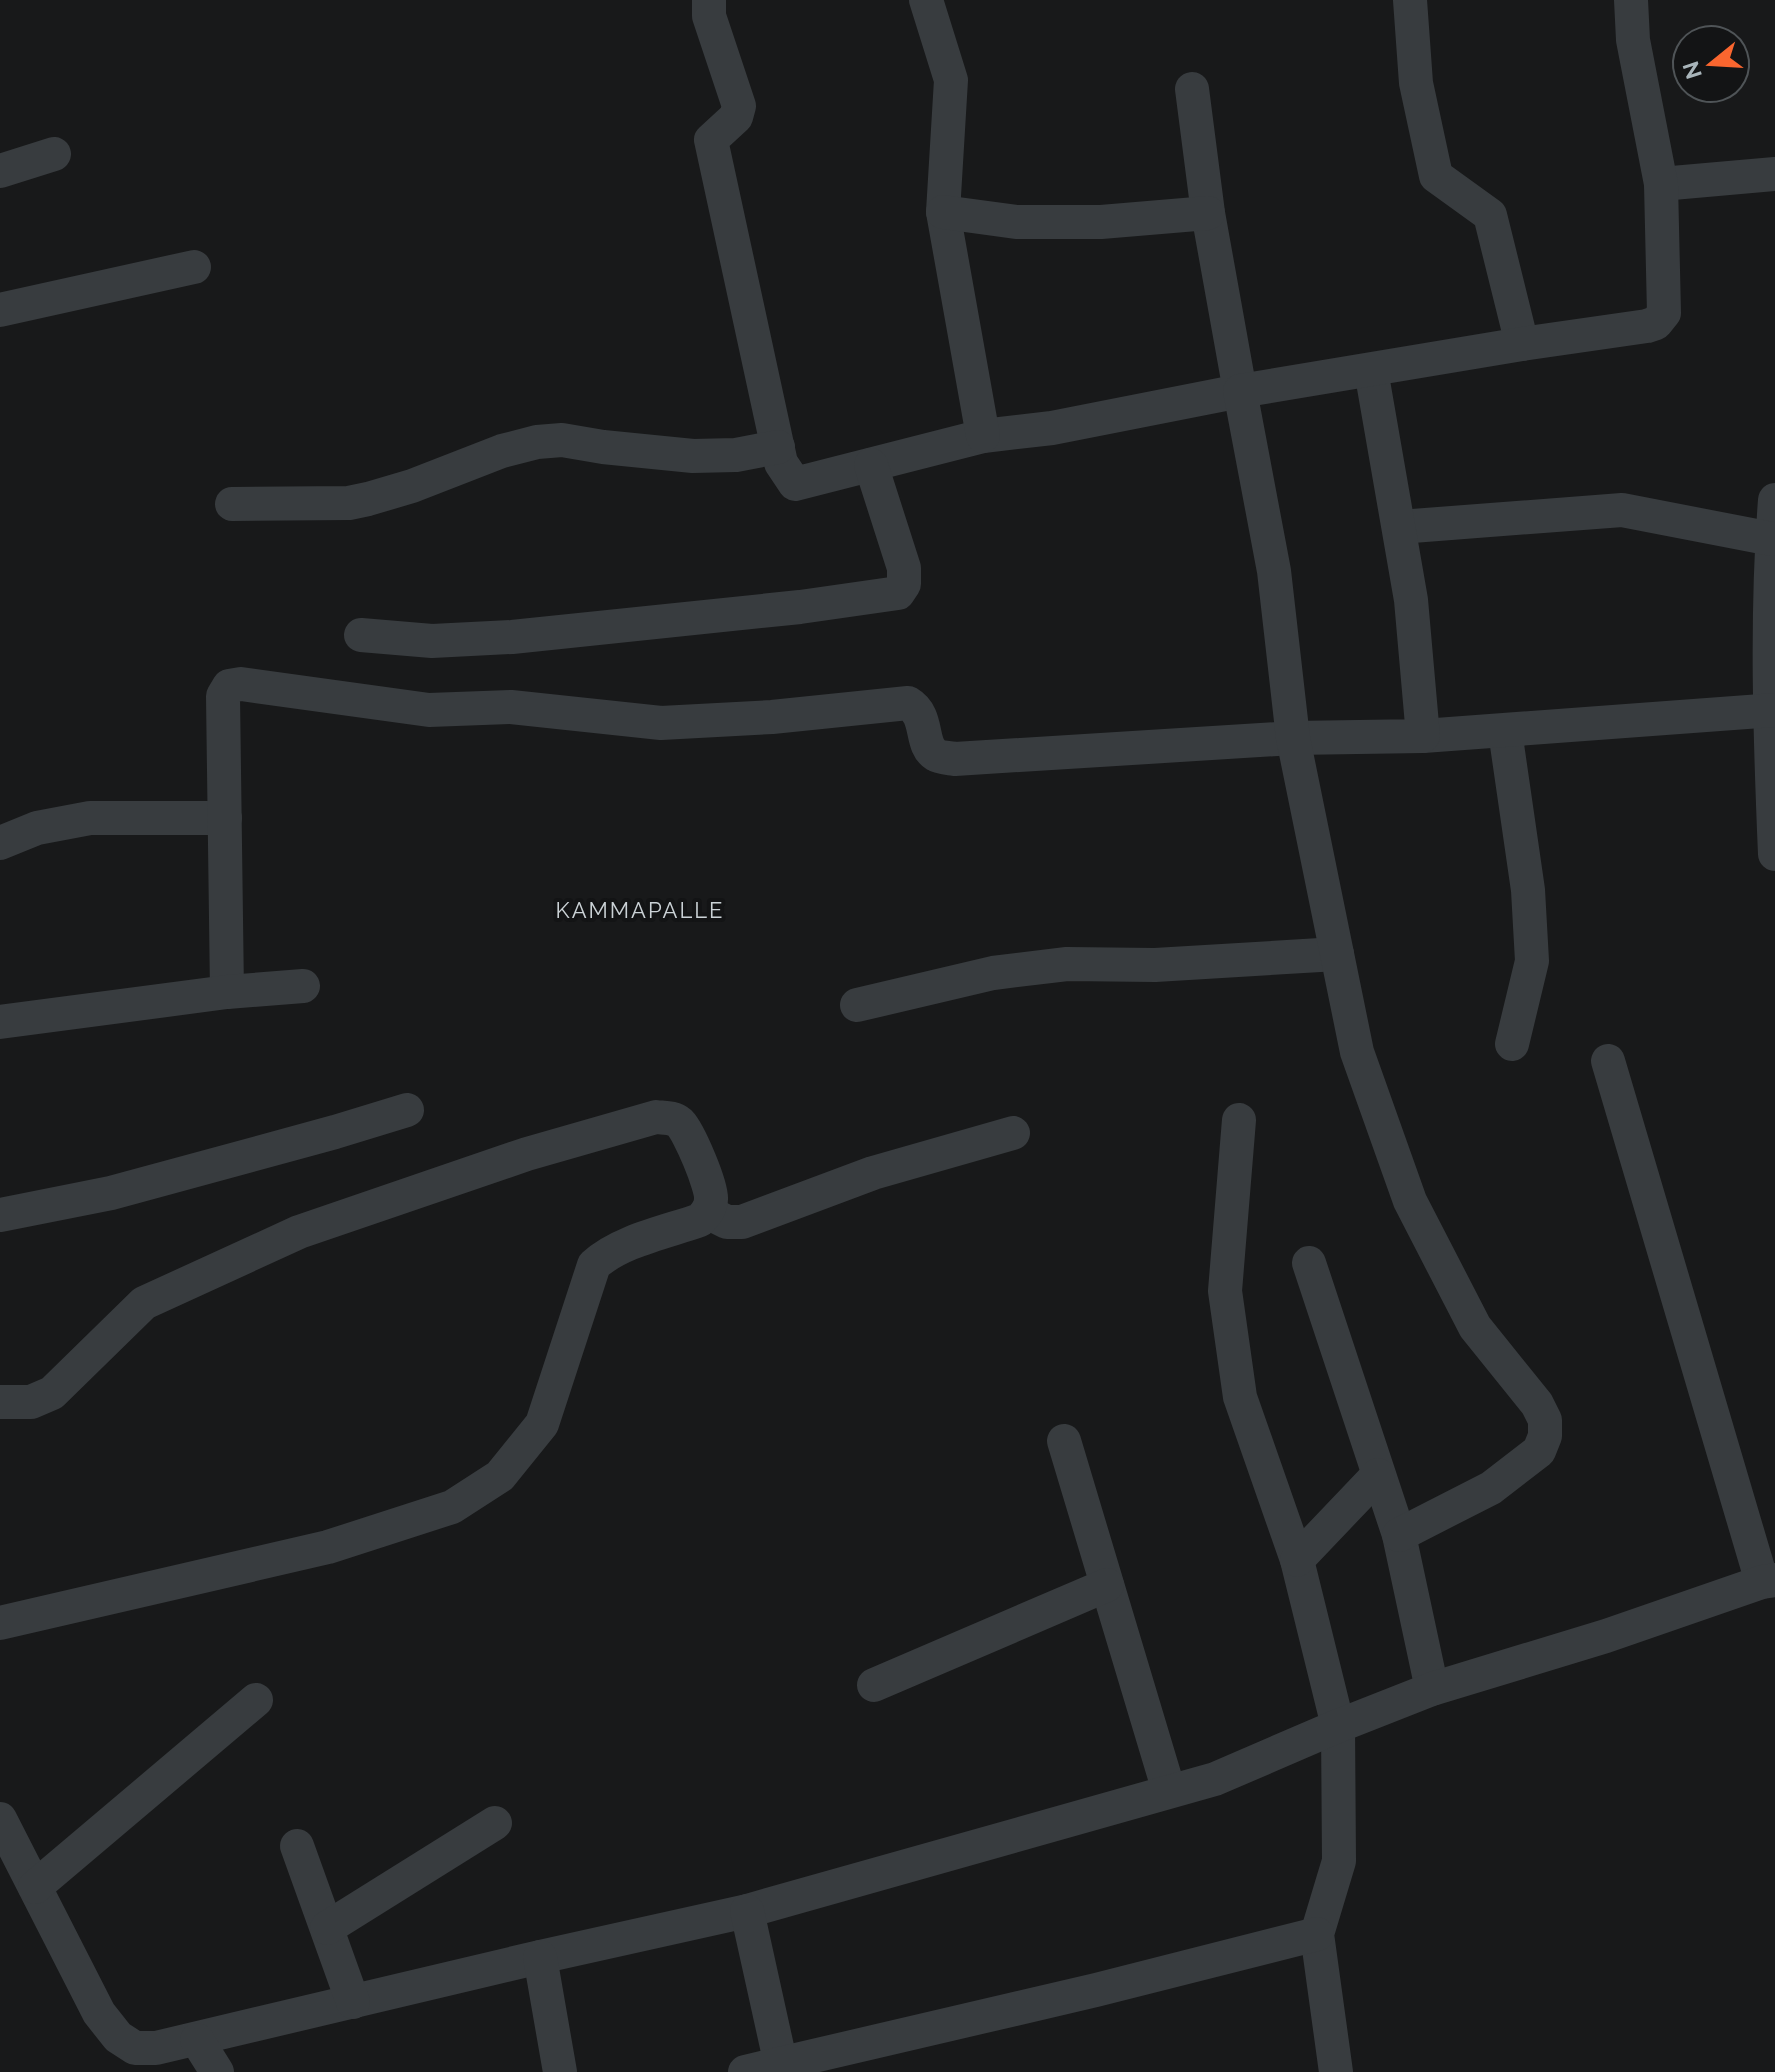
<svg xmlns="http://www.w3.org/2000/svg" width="1775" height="2072" viewBox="0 0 1775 2072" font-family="Raleway,sans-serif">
  <rect width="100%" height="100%" fill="#18191a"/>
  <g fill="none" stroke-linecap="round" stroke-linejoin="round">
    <g stroke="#383c3f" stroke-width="34">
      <polyline points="709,0 709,16 739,106 736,117 711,140 781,463 795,484 983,436 1052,428 1240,391 1208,213 1192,89"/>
      <polyline points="926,0 951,80 943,212 983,436"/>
      <polyline points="1410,0 1416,83 1436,176 1490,215 1522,344"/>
      <polyline points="0,171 54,154"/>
      <polyline points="1661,184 1775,174"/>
      <polyline points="943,212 1016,222 1101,222 1208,213"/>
      <polyline points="0,310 194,267"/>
      <path d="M1775,500c-9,117 -5,236 0,354"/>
      <polyline points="232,504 349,503 368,499 412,486 502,451 537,442 562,440 603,447 693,456 736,455 778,447"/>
      <polyline points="1399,527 1622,510 1772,539"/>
      <polyline points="361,635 432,641 512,637 800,607 898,593 904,584 904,568 871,465"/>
      <polyline points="1505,731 1528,890 1532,961 1512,1044"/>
      <polyline points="1423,736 1775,710"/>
      <polyline points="0,843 37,828 90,818 225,818"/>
      <path d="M227,992l-4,-296 6,-10 12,-2 188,26 82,-3 150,16 111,-6 136,-14c22,13 11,42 28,52 4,3 14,3 19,4l338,-21 130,-2 -12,-136 -40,-230"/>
      <polyline points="857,1005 993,973 1067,964 1155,965 1337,954"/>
      <polyline points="0,1022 227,992 303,986"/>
      <polyline points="1608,1061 1762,1582"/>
      <polyline points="1239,1120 1225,1291 1240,1397 1297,1560 1338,1726 1339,1861 1317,1934 1336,2072"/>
      <polyline points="707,1212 727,1222 742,1222 873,1173 1013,1133"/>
      <polyline points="0,1215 111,1193 335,1132 407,1110"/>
      <polyline points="1309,1263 1399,1535 1432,1689"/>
      <path d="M0,1402h31l21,-9 92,-90 155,-71 228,-78 129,-37c8,1 17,0 24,6 9,9 32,63 31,76 0,9 -5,15 -11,21 -34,12 -80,21 -106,45l-52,159 -42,52 -48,31 -124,40 -328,76"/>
      <polyline points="1064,1441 1169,1791"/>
      <polyline points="1399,1535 1491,1488 1539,1451 1545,1436 1545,1420 1537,1404 1475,1327 1410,1201 1357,1052 1293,738 1274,571 1240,391 1522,344 1647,326 1656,323 1664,313 1661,184 1633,40 1631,0"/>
      <polyline points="1297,1560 1378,1475"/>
      <polyline points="874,1685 1107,1585"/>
      <polyline points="0,1819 99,2013 118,2037 135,2048 156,2048 540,1957 747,1911 1215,1779 1338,1726 1432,1689 1606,1636 1762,1582 1775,1580"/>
      <polyline points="297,1846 353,2002"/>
      <polyline points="35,1887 256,1700"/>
      <polyline points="747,1911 781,2065"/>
      <polyline points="327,1928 495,1823"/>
      <polyline points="540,1957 560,2072"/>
      <polyline points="197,2040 217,2072"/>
      <polyline points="745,2072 1096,1990 1317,1934"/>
    </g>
  </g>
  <g text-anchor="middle" stroke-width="8" stroke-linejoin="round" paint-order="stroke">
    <g font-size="22" letter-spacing="2" fill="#cbd2d6" stroke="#131415">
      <text x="640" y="918">KAMMAPALLE</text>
    </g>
  </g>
  <g transform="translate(1711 64) rotate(252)"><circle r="38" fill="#131415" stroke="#4f5457" stroke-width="2"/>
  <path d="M0-6L14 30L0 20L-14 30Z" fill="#fa662f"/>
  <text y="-12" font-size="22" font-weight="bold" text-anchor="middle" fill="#a9b5ba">N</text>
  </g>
</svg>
